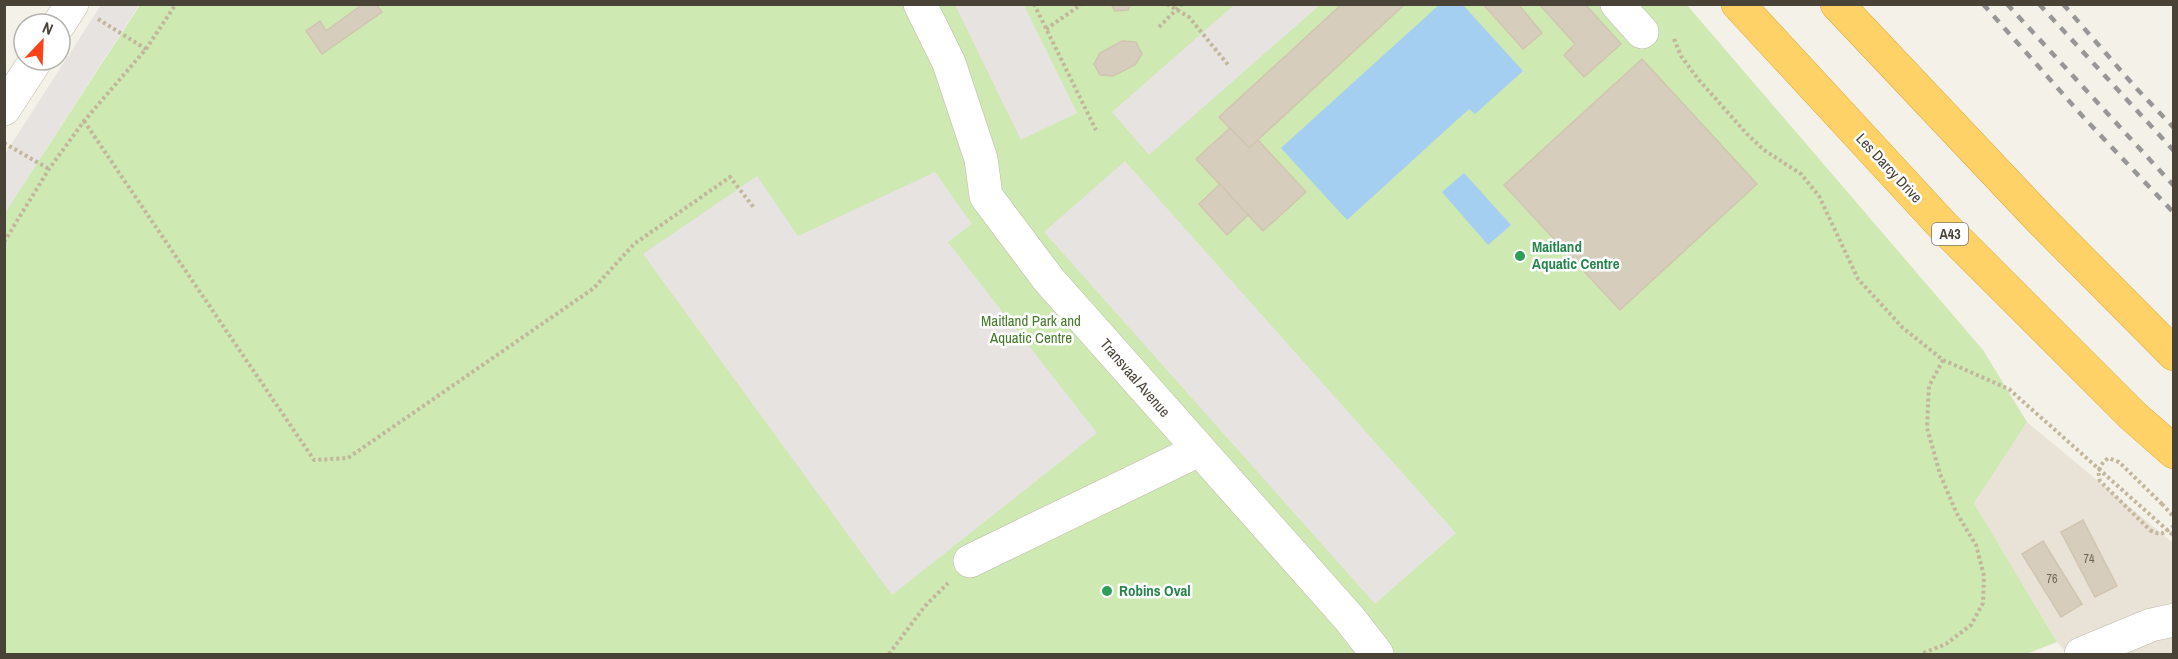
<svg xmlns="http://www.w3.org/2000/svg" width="2178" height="659" viewBox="0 0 2178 659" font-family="'Archivo Narrow',sans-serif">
  <rect width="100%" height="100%" fill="#f4f1e8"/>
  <polygon fill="#e8e3d6" points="2027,422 2173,543 2173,654 2068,654 2057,642 1974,503"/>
  <polygon fill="#cee9b1" points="140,5 1687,5 1983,350 2027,422 1974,503 2057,642 2026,654 5,654 4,214"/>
  <g fill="#e6e3e0">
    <polygon points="101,5 139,5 5,213 5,154"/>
    <polygon points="955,5 1024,5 1077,113 1021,140"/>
    <polygon points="1234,5 1320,5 1149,155 1112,112"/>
    <polygon points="1125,161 1456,533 1375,604 1044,232"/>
    <polygon points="935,172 972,224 948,242 1097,433 892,595 643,254 757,176 798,236"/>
  </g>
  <g fill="#a4cff1">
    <polygon points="1440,4 1463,5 1523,71 1475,114 1469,109 1347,220 1281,148"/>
    <polygon points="1464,173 1511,225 1488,245 1442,192"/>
  </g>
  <g fill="#d6cdbd" stroke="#d1c5b0" stroke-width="1.5">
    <polygon points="363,4 376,4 382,12 322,54 306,31 320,21 326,31"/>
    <polygon points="1111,4 1131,4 1128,10 1115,11"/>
    <polygon points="1342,4 1404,5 1249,148 1219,117"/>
    <polygon points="1483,4 1518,4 1542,33 1523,49"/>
    <polygon points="1539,4 1585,4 1621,44 1584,77 1564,55 1575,44"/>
    <polygon points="1122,41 1136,42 1142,54 1135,65 1113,76 1100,75 1094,64 1100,53"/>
    <polygon points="1642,59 1757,184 1620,310 1504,185"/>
    <polygon points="1230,128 1249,148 1258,140 1306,192 1263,231 1196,159"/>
    <polygon points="1220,184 1248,215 1227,235 1199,204"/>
    <polygon points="2083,520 2117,586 2095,597 2061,532"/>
    <polygon points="2043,541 2082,604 2061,617 2022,554"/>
  </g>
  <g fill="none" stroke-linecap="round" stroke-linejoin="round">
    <g stroke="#c0b9ab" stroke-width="34">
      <g id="minor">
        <polyline points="920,4 949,63 981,159 986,196 1049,280 1349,618 1377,654"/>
        <polyline points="1617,4 1642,32"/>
        <polyline points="59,24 72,4"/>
        <polyline points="4,109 36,60"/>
        <polyline points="970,561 1199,450"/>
        <polyline points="2081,654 2151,625 2174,620"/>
      </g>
    </g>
    <g stroke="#dfa737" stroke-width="34">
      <g id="highway">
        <polyline points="1738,4 1944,227 2132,415 2174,452"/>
        <polyline points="1837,4 2041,220 2174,354"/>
      </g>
    </g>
    <g stroke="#c2b69c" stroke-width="4" stroke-dasharray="3 3" stroke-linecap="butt">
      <polyline points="1034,4 1096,130"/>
      <polyline points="1167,4 1189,17 1229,66"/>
      <polyline points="98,19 146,49"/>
      <polyline points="1159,27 1182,4"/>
      <polyline points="1046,29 1082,4"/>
      <polyline points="1674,39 1681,56 1698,79 1747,134 1764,150 1801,174 1819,196 1858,279 1903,328 1943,360 1929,386 1927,428 1940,474 1956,512 1976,545 1984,576 1983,603 1971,625 1946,644 1921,654"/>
      <polyline points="84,121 314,460 348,458 594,288 634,244 730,177 755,209"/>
      <polyline points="4,143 49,169"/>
      <polyline points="4,242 49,169 84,121 146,49 176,4"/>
      <polyline points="1943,360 2009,389 2174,536"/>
      <polyline points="2162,504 2174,517"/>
      <polyline points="2172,527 2174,526"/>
      <polyline points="889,654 925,606 948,583"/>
    </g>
    <use href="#minor" stroke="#fff" stroke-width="33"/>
    <use href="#highway" stroke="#ffd268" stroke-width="33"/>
    <g stroke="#979797" stroke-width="4.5" stroke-dasharray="8 8" stroke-linecap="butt">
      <polyline points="1983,4 2086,120 2174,213"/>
      <polyline points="2007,4 2174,186"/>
      <polyline points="2039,4 2174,151"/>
      <polyline points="2063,4 2136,88 2174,128"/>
    </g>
    <path stroke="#c2b69c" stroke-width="4" stroke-dasharray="3 3" stroke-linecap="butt" d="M2162,504l-43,-42 -11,-4c-9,8 -11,12 -8,23l50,49c10,6 13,4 22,-3"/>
  </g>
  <g fill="#2e9e5b" stroke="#fff" stroke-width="2">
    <circle cx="1520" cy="256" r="6"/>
    <circle cx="1107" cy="591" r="6"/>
  </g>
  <g text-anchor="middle" stroke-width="5" stroke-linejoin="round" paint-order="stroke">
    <g font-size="12" fill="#6c6558">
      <text x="2089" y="563">74</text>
      <text x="2052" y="583">76</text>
    </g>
    <rect fill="#fff" stroke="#7f7b73" stroke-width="1.5" x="1932" y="223" width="36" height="22" rx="4.5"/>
    <g font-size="14" font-weight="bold" fill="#484237">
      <text x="1950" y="239">A43</text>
    </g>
    <g font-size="15" fill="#484237" stroke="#fff">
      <text transform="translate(1889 168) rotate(47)" y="5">Les Darcy Drive</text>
      <text transform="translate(1135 378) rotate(49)" y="5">Transvaal Avenue</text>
    </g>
    <g font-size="15" font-weight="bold" fill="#27864d" stroke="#fff" text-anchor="start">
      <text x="1532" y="252">Maitland<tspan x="1532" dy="17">Aquatic Centre</tspan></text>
      <text x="1119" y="596">Robins Oval</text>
    </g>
    <g font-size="15" fill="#457b29" stroke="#fff">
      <text x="1031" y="326">Maitland Park and<tspan x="1031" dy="17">Aquatic Centre</tspan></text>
    </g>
  </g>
  <rect width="2178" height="659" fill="none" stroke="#484237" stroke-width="12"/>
  <g transform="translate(42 42) rotate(23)"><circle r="28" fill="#ffffff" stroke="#b6b3af" stroke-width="1.5"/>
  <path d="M0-4.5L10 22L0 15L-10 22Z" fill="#fc4217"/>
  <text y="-9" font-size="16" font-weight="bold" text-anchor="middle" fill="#484237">N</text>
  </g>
</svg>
